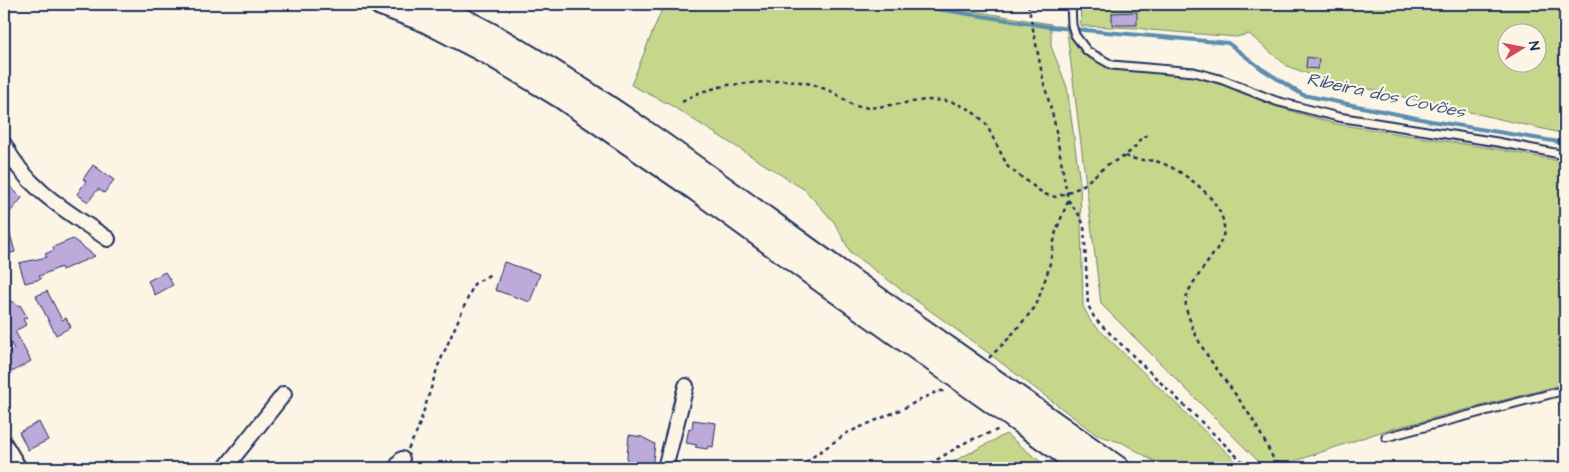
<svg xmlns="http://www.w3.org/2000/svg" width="1569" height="472" viewBox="0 0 1569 472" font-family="'Architects Daughter',sans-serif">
  <rect width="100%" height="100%" fill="#fcf5e5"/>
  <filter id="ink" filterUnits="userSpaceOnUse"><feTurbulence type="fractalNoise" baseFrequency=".02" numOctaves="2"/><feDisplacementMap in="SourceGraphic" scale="10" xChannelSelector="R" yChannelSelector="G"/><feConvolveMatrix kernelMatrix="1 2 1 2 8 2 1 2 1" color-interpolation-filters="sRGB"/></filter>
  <g filter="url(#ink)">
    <g fill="#c6d78b" stroke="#708374" fill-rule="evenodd">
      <polygon points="664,4 931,4 1051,24 1051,46 1067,87 1080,183 1083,306 1091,322 1243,468 1166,468 1123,443 1097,435 987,352 851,253 834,222 805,190 667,103 631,85"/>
      <path d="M1080,4h485v130l-248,-57 -30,-11 -38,-32 -13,3 -86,-7 -11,-2 -58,-2zM1506,32h30v30h-30z"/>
      <polygon points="1066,24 1071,36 1083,54 1111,69 1193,75 1222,85 1274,106 1336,124 1496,149 1565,162 1565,384 1380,432 1275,468 1265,468 1101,304"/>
      <polygon points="1006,434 1048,468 941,468"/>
    </g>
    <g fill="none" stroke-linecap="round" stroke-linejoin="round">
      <polyline stroke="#5b8db0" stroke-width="4" points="918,4 931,8 1051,27 1228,43 1262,69 1303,95 1431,121 1565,143"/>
    </g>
    <g fill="#bdaada" stroke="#1b2f5e">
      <polygon points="1137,12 1137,25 1112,25 1112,13"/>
      <polygon points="1307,57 1319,59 1318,69 1306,68"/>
      <polygon points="93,165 114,180 104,193 98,189 88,202 77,194 86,181 83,179"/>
      <polygon points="4,181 22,198 4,219"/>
      <polygon points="4,223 7,223 15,252 4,255"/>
      <polygon points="73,239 95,256 62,270 61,267 39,276 41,279 25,283 19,263 47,257 45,254 54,250 53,247"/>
      <polygon points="504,262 540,274 530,302 495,290"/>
      <polygon points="165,272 173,285 155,295 148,281"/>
      <polygon points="47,291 62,320 66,318 71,327 56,335 36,296"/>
      <polygon points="13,301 17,306 20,305 27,317 23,319 26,325 15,331 31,361 12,372 4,356 4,355 14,349 4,330 4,306"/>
      <polygon points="693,420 716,423 713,447 708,446 707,449 695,447 697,445 686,443 689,428 692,429"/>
      <polygon points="39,422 48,440 28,450 19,432"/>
      <polygon points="629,435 642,437 655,444 652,468 626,467"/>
    </g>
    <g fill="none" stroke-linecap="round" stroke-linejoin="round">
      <g stroke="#1b2f5e" stroke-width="11">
        <g id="service">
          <polyline points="1071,4 1072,25 1075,35 1087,51 1112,65 1194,72 1223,80 1276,101 1338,117 1497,142 1565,155"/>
          <polyline points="1386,437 1565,390"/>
        </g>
      </g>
      <g stroke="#1b2f5e" stroke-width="18">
        <g id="minor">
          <path d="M4,144c23,46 63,67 104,95"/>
          <polyline points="4,443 19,468"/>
          <polyline points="225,468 284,394"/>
          <polyline points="396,468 402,459"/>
          <polyline points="665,468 686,386"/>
        </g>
      </g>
      <g stroke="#1b2f5e" stroke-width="26">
        <g id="trunk">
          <polyline points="381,4 424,20 490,54 560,96 697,190 826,284"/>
          <path d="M430,4c25,12 50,24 74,38 116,67 223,149 332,227"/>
          <polyline points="1101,456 1118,468"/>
        </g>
      </g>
      <g stroke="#1b2f5e" stroke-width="2.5" stroke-dasharray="4 4" stroke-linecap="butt">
        <polyline points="1028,4 1044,84 1054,120 1068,200 1078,213 1084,225 1088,305 1095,319 1249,468"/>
        <polyline points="682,102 700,92 728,85 788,80 812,84 833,92 854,106 870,108 926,100 950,101 969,109 985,122 1008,167 1044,194 1056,197 1081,187 1107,165 1125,156 1135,147 1141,138 1150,134"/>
        <path d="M1125,156c12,5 19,3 30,5 25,6 71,40 69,69 -1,14 -14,28 -22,40 -7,11 -18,23 -16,37 1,7 5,15 7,22 13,30 34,52 52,79 13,19 23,40 33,60"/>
        <polyline points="989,358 1009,338 1036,306 1049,268 1056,231 1068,201"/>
        <polyline points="408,449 417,432 438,366 474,284 491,274"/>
        <polyline points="801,468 811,458 847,433 902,409 938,391 946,391"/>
        <polyline points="923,468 968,441 1000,429"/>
      </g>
      <use href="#service" stroke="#fcf5e5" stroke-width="7"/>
      <use href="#minor" stroke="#fcf5e5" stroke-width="14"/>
      <use href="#trunk" stroke="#fcf5e5" stroke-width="22"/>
      <g stroke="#1b2f5e" stroke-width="26" stroke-linecap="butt">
        <g id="trunk-bridge">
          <polyline points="836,269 1101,456"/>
          <polyline points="826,284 1085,468"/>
        </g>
      </g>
      <use href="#trunk-bridge" stroke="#fcf5e5" stroke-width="22"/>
    </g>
  </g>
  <g text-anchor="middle" stroke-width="4.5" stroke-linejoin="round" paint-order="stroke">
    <g font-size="18" font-style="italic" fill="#365680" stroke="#fcf5e5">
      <text transform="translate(1386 95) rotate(12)" y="6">Ribeira dos Covões</text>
    </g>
  </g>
  <rect width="1569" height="472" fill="none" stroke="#fcf5e5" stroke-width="20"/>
  <rect x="10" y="10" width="1549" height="452" fill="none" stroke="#1b2f5e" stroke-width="2" filter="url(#ink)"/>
  <g transform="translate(1522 48) rotate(80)"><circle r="24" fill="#fcf5e5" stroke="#a2a6af"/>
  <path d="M0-4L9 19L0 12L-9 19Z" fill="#d1495b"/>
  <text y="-8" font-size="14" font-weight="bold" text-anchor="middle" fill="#1b2f5e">N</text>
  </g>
</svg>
